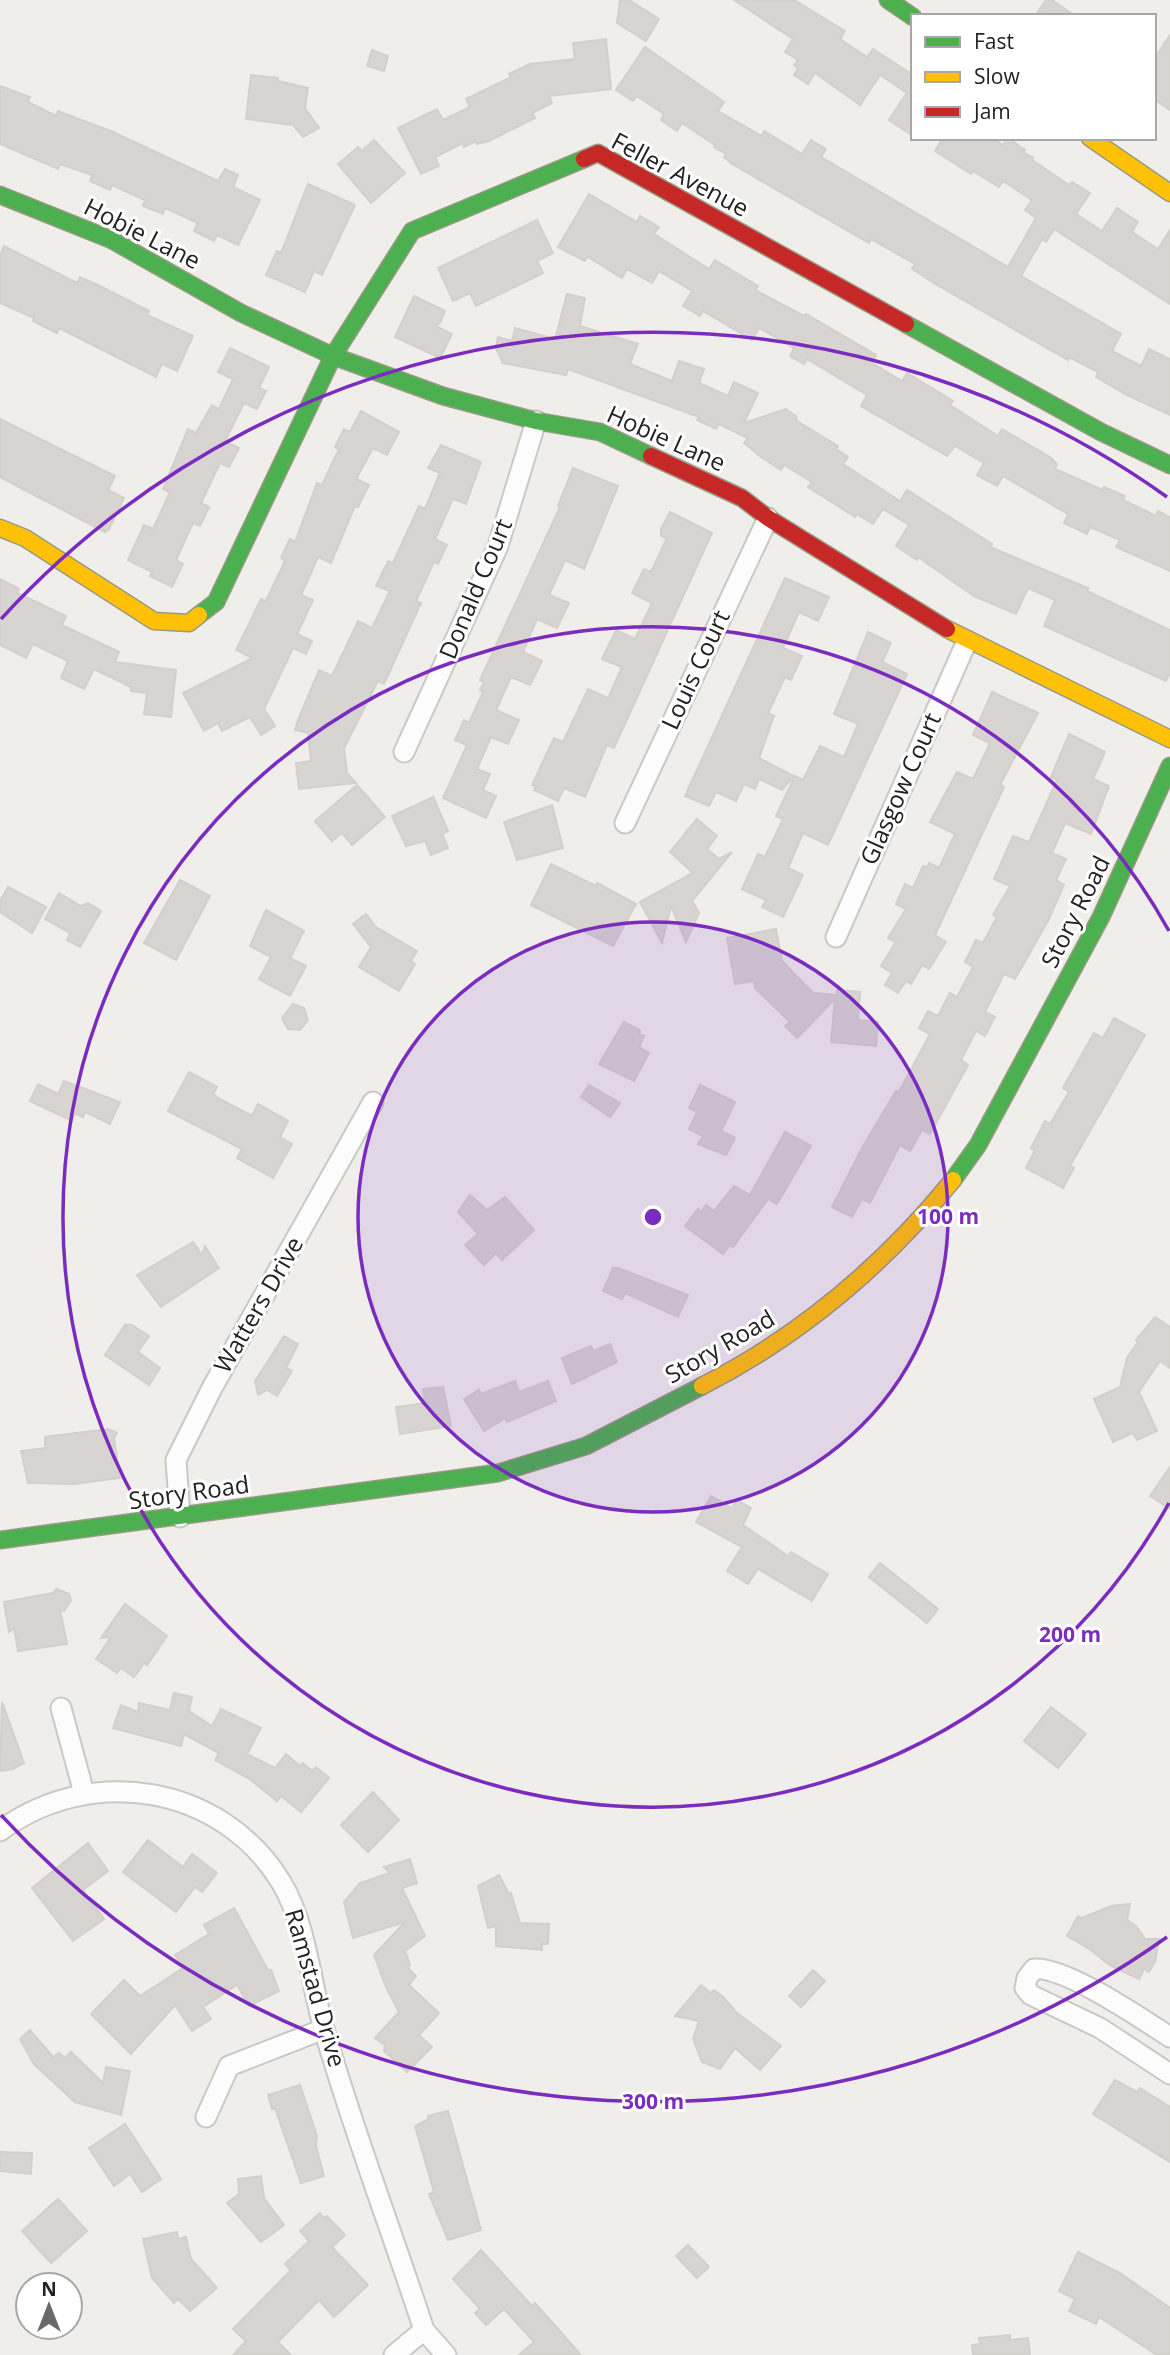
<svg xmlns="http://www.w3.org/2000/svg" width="1170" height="2355" viewBox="0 0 1170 2355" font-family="'Open Sans',sans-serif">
  <rect width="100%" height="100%" fill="#f0eeeb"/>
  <g fill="#d7d4d2" stroke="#d3d0cc" stroke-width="2">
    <polygon points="620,0 629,0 659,19 646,41 617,23"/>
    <polygon points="734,0 794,0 845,31 840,39 867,57 873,49 913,75 913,136 889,120 907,93 880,75 860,105 815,73 808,84 794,75 798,68 794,65 798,60 785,52 793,39"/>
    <polygon points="1046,0 1052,0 1075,16 1035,16"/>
    <polygon points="1170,35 1170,110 1154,99 1154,59"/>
    <polygon points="606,39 611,89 549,96 552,103 532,113 535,118 489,141 477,144 476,141 464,147 463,143 435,157 439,166 421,174 398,128 437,109 443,120 470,107 466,99 511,77 509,74 530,64 575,59 573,43"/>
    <polygon points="645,47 724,102 718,111 762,136 764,131 802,154 811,140 826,149 821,157 1008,267 1036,218 1025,210 1032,200 1003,181 999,187 973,171 971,174 935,151 943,138 992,138 1003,145 1008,138 1025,150 1023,152 1033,158 1032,160 1069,185 1072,182 1090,193 1076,214 1102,231 1117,208 1138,222 1132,232 1158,249 1170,230 1170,304 1054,229 1046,242 1042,239 1021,276 1121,334 1112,351 1141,366 1149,349 1170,359 1170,415 1127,395 1096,377 1098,372 1069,357 1068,360 937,285 912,269 915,264 871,239 869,243 732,164 724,157 726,154 714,147 715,145 682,123 677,131 661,120 664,114 637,96 633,101 616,90"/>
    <polygon points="372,50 388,56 384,71 367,66"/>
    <polygon points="251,75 278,78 278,81 308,88 305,108 319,128 303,137 293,125 246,119"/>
    <polygon points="0,86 30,97 28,102 56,116 58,111 113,132 218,181 225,169 238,175 233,187 260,200 238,245 217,235 214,241 194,231 198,223 165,208 163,214 143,206 145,200 112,185 110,190 90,181 92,175 60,164 58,169 0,144"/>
    <polygon points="374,140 405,173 371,203 338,164 358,147 362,151"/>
    <polygon points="308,184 355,205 322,275 314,271 305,292 266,275 277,251 281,253"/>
    <polygon points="589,194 637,222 640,216 659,227 654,234 709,269 715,260 758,286 755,290 804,316 806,314 876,355 872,363 902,381 907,373 953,401 950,405 998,436 1002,429 1050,457 1057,464 1055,469 1103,490 1104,487 1125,496 1123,500 1156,516 1158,511 1170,517 1170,571 1116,547 1120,540 1090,527 1087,534 1064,523 1068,514 1003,476 997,486 977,475 984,463 955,446 947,456 861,406 867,395 807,359 804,364 790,356 794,348 759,328 752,340 703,311 700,316 683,306 692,291 659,271 652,283 627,269 622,278 588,257 585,261 558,247"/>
    <polygon points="537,220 553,253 537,261 543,273 476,306 470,293 453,301 438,268"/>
    <polygon points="4,246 77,283 80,277 100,286 149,311 147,315 193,336 177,371 162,364 156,377 59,328 57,333 33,321 34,318 0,303 0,256"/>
    <polygon points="567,294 585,298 580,326 638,344 630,364 672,381 679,361 704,369 699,383 728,396 734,382 758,393 744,423 786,409 796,416 797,421 838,446 836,449 848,457 843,464 900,501 907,490 992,544 990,547 1088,588 1087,591 1170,630 1170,673 1166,681 1044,626 1055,600 1028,588 1016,614 974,596 918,557 917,560 896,546 909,525 883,509 873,524 857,514 855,517 808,487 812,482 784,465 781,470 761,457 744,443 748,438 719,424 716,429 697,420 699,417 568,369 566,375 503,363 496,348 498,337 512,341 515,328 555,339"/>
    <polygon points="414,296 445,311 440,323 435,326 452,334 440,358 395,337"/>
    <polygon points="230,348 269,367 259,388 266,391 257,409 244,403 225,441 239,448 229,467 220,463 201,503 209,507 200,526 193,523 176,560 183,564 172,587 150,576 152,572 128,560 144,525 153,529 170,492 163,489 188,429 196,433 212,405 219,409 233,379 218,372"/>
    <polygon points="361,411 399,432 387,455 373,448 356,479 369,485 358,507 355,506 331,563 318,557 301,595 313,600 297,634 312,641 306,654 293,648 264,709 275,726 261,735 250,717 222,731 218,723 204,731 183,693 253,658 236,650 261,599 266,601 285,561 281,558 290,539 295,542 317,483 322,485 339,449 335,447 344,429 350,432"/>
    <polygon points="0,419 115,476 108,490 124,498 109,529 105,532 0,477"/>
    <polygon points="441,445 481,462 466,504 453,499 435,539 447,545 438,564 434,562 416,601 421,603 384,684 378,681 344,748 347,773 356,783 299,789 296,763 311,761 308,733 295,730 298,720 319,670 332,676 358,621 372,628 390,591 376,586 388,561 393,563 419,506 425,509 440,473 428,468"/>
    <polygon points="573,468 618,486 584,569 565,560 549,595 569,603 557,628 537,619 523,652 542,661 530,685 511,677 496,710 519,720 508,744 491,737 477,769 490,774 483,790 496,796 486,818 443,798 467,745 455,740 464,720 469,723 483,692 480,690 484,682 480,680 560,507 558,506"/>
    <polygon points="670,512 712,533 614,748 607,745 585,797 564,788 558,801 534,790 536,786 532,785 554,738 563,742 588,689 608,698 622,667 602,659 616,630 635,639 652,603 632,593 644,569 651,572 667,538 661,536 661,529"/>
    <polygon points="785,578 829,597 818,621 799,612 783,648 802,656 791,680 785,677 768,713 774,716 759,758 794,776 782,790 759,779 755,789 744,784 736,801 716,792 709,806 685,796"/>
    <polygon points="0,579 19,589 17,593 66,616 62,625 119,652 115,662 176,670 171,717 144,714 147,693 131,691 131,687 94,669 84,689 61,678 68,661 33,644 26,658 0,645"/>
    <polygon points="868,632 891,643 882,662 907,674 828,845 803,833 788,868 803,875 783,917 762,907 766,900 742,889 758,854 765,857 783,819 776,816 795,776 803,780 820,746 844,757 858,724 834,714"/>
    <polygon points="992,692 1038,713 1000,785 1004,787 935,935 946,942 929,969 922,965 911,984 906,981 898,993 885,985 892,973 881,966 896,942 888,938 906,909 896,904 905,884 913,888 923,866 927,867 929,863 939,868 955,834 930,822 957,772 973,779 975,775 990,743 973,735"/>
    <polygon points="1069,734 1105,752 1093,779 1109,786 1091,834 1065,823 1052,853 1066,859 1056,880 1064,885 1049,919 1015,979 1004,974 985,1012 995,1017 985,1036 976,1031 961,1060 968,1065 930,1134 922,1130 910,1151 900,1145 870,1203 862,1199 852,1217 832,1207 862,1148 896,1091 899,1092 930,1034 919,1028 928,1011 938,1016 950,993 957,997 973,967 965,962 976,940 983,943 997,917 993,915 1010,886 994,879 1013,836 1029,842 1057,780 1051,777"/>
    <polygon points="357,785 385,817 352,845 342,833 332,841 315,821"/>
    <polygon points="433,797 448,831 442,834 448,848 431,855 425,841 406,846 392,816"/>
    <polygon points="552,805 563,848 517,860 504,822"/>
    <polygon points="697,819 717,836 707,849 719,859 732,852 692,901 699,913 686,942 671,906 662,943 640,902 693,873 670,852"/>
    <polygon points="551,864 596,886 597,883 636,904 613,946 531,905"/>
    <polygon points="180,880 210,896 176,960 144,943"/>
    <polygon points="8,887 46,907 32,933 0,912 0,901"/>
    <polygon points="59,893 81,906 88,903 101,911 80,947 67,940 70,933 45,919"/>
    <polygon points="266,910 304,931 290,958 306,966 290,996 259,979 271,957 250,946"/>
    <polygon points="366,914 376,927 417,951 411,961 415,964 399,991 359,967 371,947 353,924"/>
    <polygon points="776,929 782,961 813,993 837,995 837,990 860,992 858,1020 878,1022 876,1046 831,1042 835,999 797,1038 785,1026 790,1022 755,988 754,981 735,984 727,938"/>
    <polygon points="293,1004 304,1008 308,1020 300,1030 288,1029 282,1018"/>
    <polygon points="1114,1018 1145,1035 1070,1166 1074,1168 1063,1188 1026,1168 1035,1150 1031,1148 1045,1121 1050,1124 1069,1092 1063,1088 1094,1033 1103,1038"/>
    <polygon points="624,1022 640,1030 639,1034 644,1036 639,1047 649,1053 634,1081 599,1064"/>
    <polygon points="189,1072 217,1087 213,1094 218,1098 252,1116 258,1104 288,1121 280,1137 292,1144 273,1178 237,1158 242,1149 168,1111"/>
    <polygon points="64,1081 120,1102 110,1124 85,1112 83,1117 75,1113 72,1121 30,1101 38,1084 58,1094"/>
    <polygon points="589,1085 620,1103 610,1117 581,1097"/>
    <polygon points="700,1085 735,1102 721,1131 735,1138 726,1155 698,1144 703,1136 689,1129 697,1112 689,1108"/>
    <polygon points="785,1132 811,1146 777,1204 768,1199 733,1247 730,1245 723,1254 685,1226 698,1209 701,1212 706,1205 714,1211 734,1186 750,1195"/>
    <polygon points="470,1195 487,1210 505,1197 534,1230 502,1260 496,1253 484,1265 465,1245 478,1234 458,1212"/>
    <polygon points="193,1242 202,1255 205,1246 219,1268 161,1307 137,1275"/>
    <polygon points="613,1268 618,1268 688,1295 678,1317 625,1293 622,1299 603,1291"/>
    <polygon points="1155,1317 1170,1327 1170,1368 1160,1361 1139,1392 1157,1431 1137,1440 1133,1433 1113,1442 1094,1399 1120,1387 1127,1358 1138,1342 1136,1340"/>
    <polygon points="125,1325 132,1325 149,1336 138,1352 160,1368 149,1385 105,1355"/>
    <polygon points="284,1336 298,1344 286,1368 292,1371 277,1396 267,1390 258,1395 255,1381"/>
    <polygon points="610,1344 617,1362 572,1384 562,1358 591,1346 593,1351"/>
    <polygon points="515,1381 519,1392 548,1381 556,1401 507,1422 506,1418 484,1431 464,1399 479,1390 481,1394"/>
    <polygon points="443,1387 451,1426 400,1434 396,1407 425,1403 423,1389"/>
    <polygon points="108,1429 117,1433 114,1438 120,1478 74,1484 28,1483 21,1451 45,1448 45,1437"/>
    <polygon points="1170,1467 1170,1509 1150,1496"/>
    <polygon points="711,1496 732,1508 737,1500 751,1508 743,1525 788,1556 791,1552 828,1574 812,1601 758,1569 748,1584 727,1571 742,1547 696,1522"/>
    <polygon points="880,1563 938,1609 927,1623 869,1577"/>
    <polygon points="57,1589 69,1594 71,1600 64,1611 60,1609 67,1644 18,1651 14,1628 9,1632 4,1602 53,1593"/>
    <polygon points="125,1604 167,1636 147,1665 144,1663 134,1677 121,1668 117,1673 96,1659 111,1637 101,1638"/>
    <polygon points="174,1693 192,1697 189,1711 212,1726 221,1709 261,1728 247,1754 275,1768 286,1754 300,1766 303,1763 312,1771 316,1767 329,1778 301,1812 281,1796 277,1801 248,1778 215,1760 219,1753 184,1734 181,1746 113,1728 121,1705 138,1712 139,1703 170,1710"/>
    <polygon points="2,1702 24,1763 13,1769 0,1771"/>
    <polygon points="1051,1707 1086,1734 1058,1768 1024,1741"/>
    <polygon points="373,1792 399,1820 368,1852 341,1825"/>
    <polygon points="148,1840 183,1867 192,1854 217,1873 202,1892 195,1887 176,1912 123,1872"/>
    <polygon points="88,1843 108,1871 83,1890 104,1919 73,1941 32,1888"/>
    <polygon points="410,1859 417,1883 402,1888 425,1936 405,1951 410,1965 408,1968 416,1976 409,1985 439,2013 419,2035 432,2047 407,2072 384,2051 385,2045 375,2038 399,2012 386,1987 374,1955 405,1922 353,1938 344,1902 360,1883 390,1873 384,1867"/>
    <polygon points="499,1875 509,1894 511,1893 520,1923 549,1924 548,1944 542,1944 542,1950 496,1946 496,1926 488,1928 478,1886"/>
    <polygon points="1130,1904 1127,1920 1136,1926 1145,1939 1159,1939 1155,1962 1149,1972 1144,1969 1139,1979 1109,1965 1091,1950 1067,1936 1078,1916 1082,1918 1111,1906"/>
    <polygon points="234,1908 268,1970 271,1970 279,1991 249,2006 237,1985 203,2007 211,2019 192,2031 175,2005 131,2054 91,2014 124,1980 140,1996 183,1968 175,1955 209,1934 204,1925"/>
    <polygon points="813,1970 825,1981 801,2007 789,1996"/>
    <polygon points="701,1985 711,1993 714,1990 723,1997 736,2012 781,2046 760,2070 735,2048 720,2069 702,2062 693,2039 699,2021 675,2016"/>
    <polygon points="30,2030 53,2057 59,2053 65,2058 71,2052 103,2083 106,2067 130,2071 121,2115 75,2102 34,2064 20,2039"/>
    <polygon points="1115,2080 1137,2092 1140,2088 1170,2107 1170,2162 1093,2114"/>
    <polygon points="300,2085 317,2136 316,2146 324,2176 301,2183 275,2108 272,2109 268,2095"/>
    <polygon points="448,2111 481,2230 448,2240 429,2194 434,2192 415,2126 429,2119 428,2116"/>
    <polygon points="125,2124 161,2179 142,2192 130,2174 114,2186 89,2148"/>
    <polygon points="0,2152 32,2153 31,2174 0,2171"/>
    <polygon points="261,2176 264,2198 284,2225 261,2242 227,2203 239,2194 238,2179"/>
    <polygon points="58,2199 87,2231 51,2263 22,2231"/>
    <polygon points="320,2213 324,2218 327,2216 345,2235 332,2247 368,2285 334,2317 319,2300 278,2342 291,2355 233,2355 246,2341 233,2329 291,2270 285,2264 309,2241 300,2231"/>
    <polygon points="177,2232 178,2239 186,2237 191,2259 217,2288 190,2311 178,2299 174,2303 152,2278 143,2239"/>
    <polygon points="688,2245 709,2267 697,2278 676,2256"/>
    <polygon points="481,2250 532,2306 535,2303 581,2355 519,2355 534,2342 504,2309 486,2325 475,2313 480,2309 453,2279"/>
    <polygon points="1078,2252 1120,2273 1170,2308 1170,2355 1157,2355 1099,2317 1096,2324 1069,2311 1075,2299 1059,2291"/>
    <polygon points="1010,2335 1010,2340 1028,2338 1030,2355 973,2355 972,2345 980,2344 979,2338"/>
  </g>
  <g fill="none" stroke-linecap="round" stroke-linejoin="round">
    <g stroke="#c9c8c7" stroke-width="23">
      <g id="street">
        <polyline points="404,752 498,546 536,421"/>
        <polyline points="625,823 768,518"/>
        <polyline points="836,937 967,641"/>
        <polyline points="180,1517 176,1460 212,1388 373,1102"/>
        <polyline points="61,1708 84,1793"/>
        <path d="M0,1831c90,-67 221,-47 281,51 26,43 29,99 43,147 29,101 67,200 100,301l22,25"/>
        <path d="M1170,2037c-28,-18 -105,-71 -136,-68l-7,9 -2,10 6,7 69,33 70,46"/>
        <polyline points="206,2117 229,2066 324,2029"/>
        <polyline points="394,2355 424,2330"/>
      </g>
    </g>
    <g stroke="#999a82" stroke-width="19">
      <g id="fast">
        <polyline points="888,0 913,17"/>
        <polyline points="0,195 112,240 241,313 333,356 443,396 536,421 600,432 651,456"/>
        <polyline points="906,324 1101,432 1170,465"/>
        <polyline points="199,615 216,602 333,356 412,231 584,159"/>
        <polyline points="953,1180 978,1145 1101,917 1170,766"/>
        <polyline points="0,1540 498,1473 586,1446 702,1386"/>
      </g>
    </g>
    <g stroke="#999a82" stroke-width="19">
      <g id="slow">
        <polyline points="1090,138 1170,193"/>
        <polyline points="0,528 25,538 154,621 189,623 199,615"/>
        <polyline points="947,629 1170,739"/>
        <path d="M702,1386c98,-50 181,-120 251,-206"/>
      </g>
    </g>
    <g stroke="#999a82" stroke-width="19">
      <g id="jam">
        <polyline points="584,159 598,153 906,324"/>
        <polyline points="651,456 742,498 768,518 947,629"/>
      </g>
    </g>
    <use href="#street" stroke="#fdfcfc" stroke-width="19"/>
    <use href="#fast" stroke="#4caf50" stroke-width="16"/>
    <use href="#slow" stroke="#ffc107" stroke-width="16"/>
    <use href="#jam" stroke="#c62828" stroke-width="16"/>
  </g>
  <circle cx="653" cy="1217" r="295" fill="#7b2cbf" fill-opacity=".12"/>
  <g fill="none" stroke="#7b2cbf" stroke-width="3.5">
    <circle cx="653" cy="1217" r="295"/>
    <path d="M1169 1503A590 590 0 1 1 1169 931"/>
    <path d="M1167 1937A885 885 0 0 1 1 1815M1 619A885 885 0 0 1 1167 497"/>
  </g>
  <g text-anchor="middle" stroke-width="6" stroke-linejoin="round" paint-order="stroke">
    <g font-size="24" fill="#222" stroke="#fff">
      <text transform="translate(680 175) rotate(28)" y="8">Feller Avenue</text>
      <text transform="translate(142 234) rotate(27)" y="8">Hobie Lane</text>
      <text transform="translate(666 439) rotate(24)" y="8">Hobie Lane</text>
      <text transform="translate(476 589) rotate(-67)" y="8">Donald Court</text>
      <text transform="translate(696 670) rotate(-65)" y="8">Louis Court</text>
      <text transform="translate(901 789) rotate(-66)" y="8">Glasgow Court</text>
      <text transform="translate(1076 912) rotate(-63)" y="8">Story Road</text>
      <text transform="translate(259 1305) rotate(-60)" y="8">Watters Drive</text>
      <text transform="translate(720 1347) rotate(-30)" y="8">Story Road</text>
      <text transform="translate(189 1493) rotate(-8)" y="8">Story Road</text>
      <text transform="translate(315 1988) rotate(74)" y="8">Ramstad Drive</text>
    </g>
  </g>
  <circle cx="653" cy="1217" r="10" fill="#7b2cbf" stroke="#fff" stroke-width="3.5"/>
  <g font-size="21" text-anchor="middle" font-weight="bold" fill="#7b2cbf" stroke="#fff" stroke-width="6" stroke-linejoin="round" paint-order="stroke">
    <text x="948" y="1224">100 m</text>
    <text x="1070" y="1642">200 m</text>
    <text x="653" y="2109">300 m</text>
  </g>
  <rect x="911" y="14" width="245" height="126" fill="#ffffff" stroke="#a7a7a7" stroke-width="2"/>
  <rect x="925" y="37" width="35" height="10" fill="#4caf50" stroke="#a7a7a7" stroke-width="2"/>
  <text x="974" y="49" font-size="21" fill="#222222">Fast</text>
  <rect x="925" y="72" width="35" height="10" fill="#ffc107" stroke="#a7a7a7" stroke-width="2"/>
  <text x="974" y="84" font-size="21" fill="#222222">Slow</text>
  <rect x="925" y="107" width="35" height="10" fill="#c62828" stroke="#a7a7a7" stroke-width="2"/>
  <text x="974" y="119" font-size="21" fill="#222222">Jam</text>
  <g transform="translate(49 2306)"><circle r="33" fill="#ffffff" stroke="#a7a7a7" stroke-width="2"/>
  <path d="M0-5L12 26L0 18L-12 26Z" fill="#6a6968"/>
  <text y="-10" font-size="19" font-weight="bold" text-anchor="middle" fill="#222222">N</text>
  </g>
</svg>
